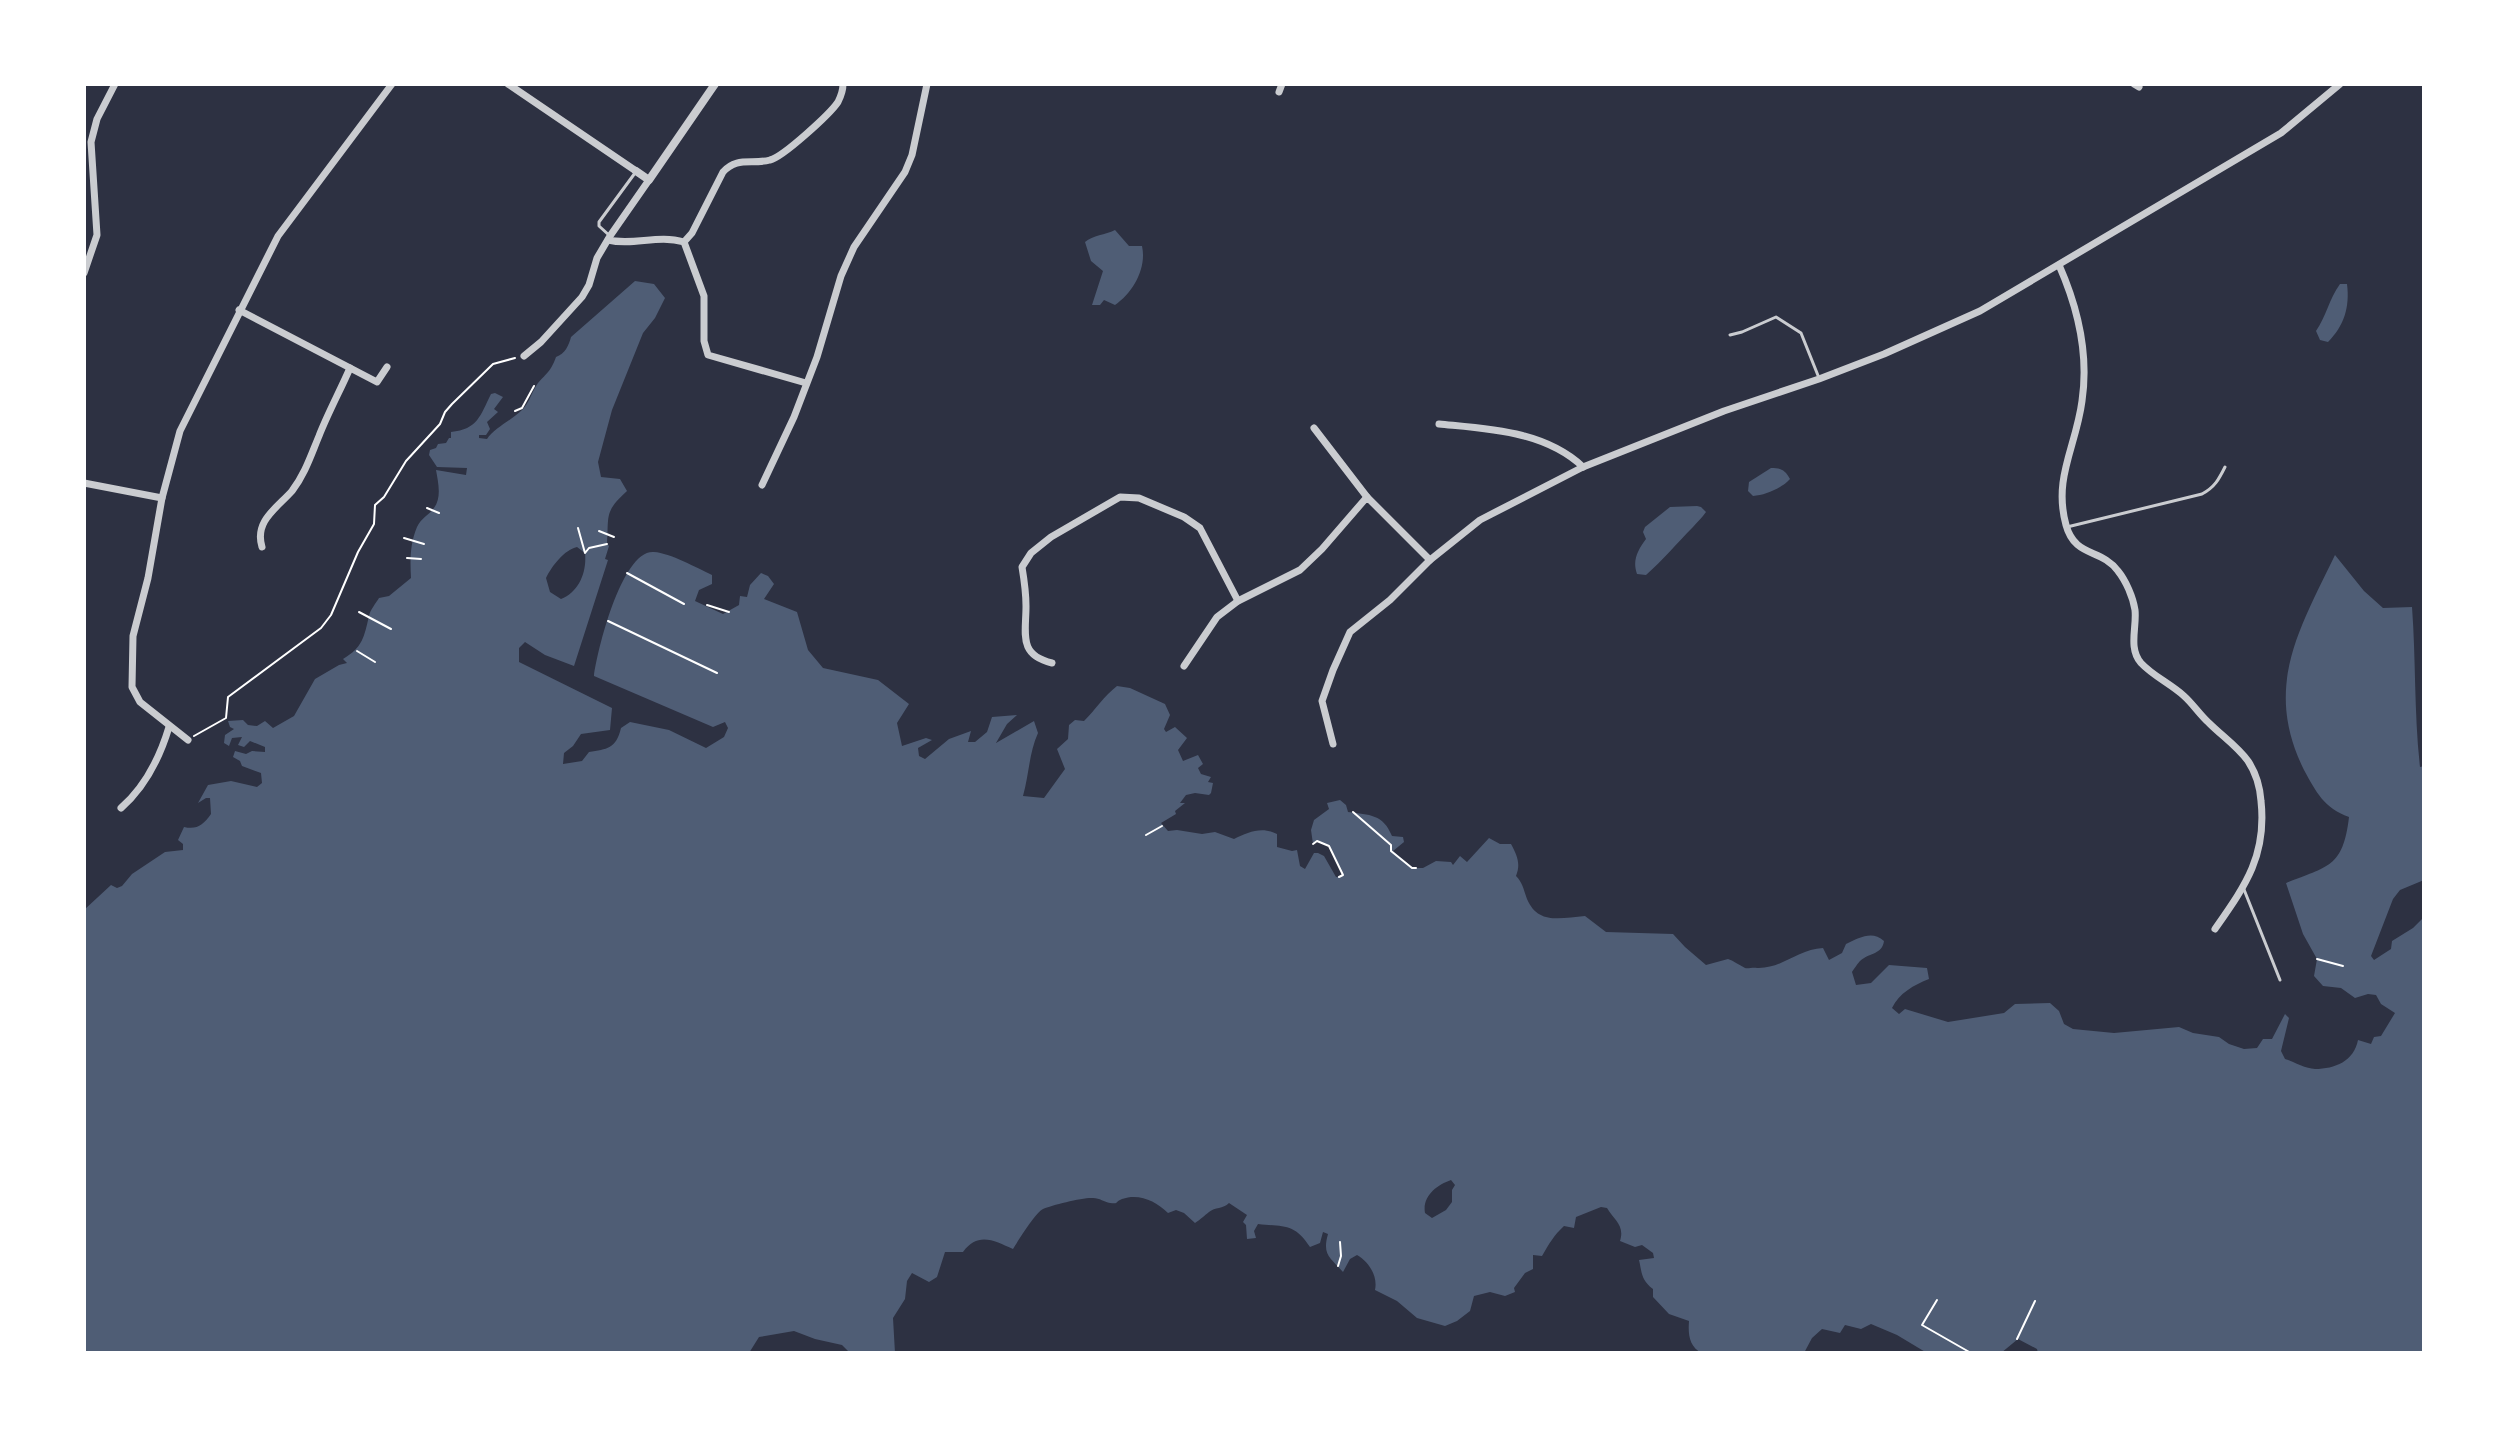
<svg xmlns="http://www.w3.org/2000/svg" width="2508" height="1437" viewBox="0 0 2508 1437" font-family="'Sofia Sans Condensed',sans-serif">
  <rect width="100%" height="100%" fill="#2d3142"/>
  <g fill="#4f5d75" fill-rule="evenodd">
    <path d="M1115,230l14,16h13c5,22 -9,47 -27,59l-11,-5 -4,5h-8l11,-34 -12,-10 -6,-19c8,-7 20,-7 30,-12z"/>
    <path d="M635,281l19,3 11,14 -10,20 -12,15 -31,77 -14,52 3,15 19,2 7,12c-23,21 -18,24 -20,53l2,2 -4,13 3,1 -34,106 -29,-11 -20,-13 -6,6v14l93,46 -2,22 -29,4 -8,12 -9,7 -1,11 19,-3 7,-9c18,-3 27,-3 32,-24l9,-6 39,8 37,18 18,-11 4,-9 -3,-6 -12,5 -119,-51c3,-25 28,-127 60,-124 16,1 43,16 58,23v9l-13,6 -4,11 28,13 16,-9 1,-9 7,1 3,-12 11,-12 7,3 6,8 -10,15 33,13 11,38 15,18 55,12 31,24 -12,19 5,23 24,-8 6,2 -14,8 1,8 6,3 24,-20 22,-8 -3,11h7l12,-10 5,-15 25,-2 -10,9 -11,19 38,-22 4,12c-9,20 -9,42 -15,63l21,2 21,-29 -8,-20 11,-10 1,-14 6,-5 9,1c12,-12 20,-25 33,-35l13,2 35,16 5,11 -6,14 2,3 9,-5 12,11 -9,12 5,11 15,-6 5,9 -5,4 3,6 10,3 -3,5 5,1 -2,10 -2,2 -14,-2 -9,2 -6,8h5l-10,8 1,3 -15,9 7,8 9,-1 25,4 13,-2 19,7c14,-7 28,-13 43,-5v13l15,4 5,-1 3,16 5,3 9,-16h4l6,3 12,21 7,-1 -14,-30 -12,-5 -4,3 -2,-14 3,-10 15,-11 -2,-6 13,-3 6,5 2,7c22,3 35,2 44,24l11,1 1,5 -11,9 20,17h10l13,-7 15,1 2,3 7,-9 7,6 22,-24 11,6h11c6,11 10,20 5,32 7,7 8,15 11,23 11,26 34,19 58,17l21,16 67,2 12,13 21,18 22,-6c6,2 11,6 17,9 3,1 8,-1 12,0 25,1 41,-19 66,-20l6,12 13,-7 4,-9c13,-6 26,-14 38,-3 -2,14 -14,11 -24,20 -2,2 -6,8 -8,11l4,13 15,-2 18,-18 38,3 2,11c-15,6 -30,14 -37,29l7,6 6,-5 43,13 56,-9 11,-9 35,-1 9,8 5,13 9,5 41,4 65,-6 14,6 26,4 10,7 15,5 13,-1 6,-9h9l13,-25 4,4 -8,33 4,8c9,3 21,10 30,10 20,0 39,-8 43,-29l13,4 3,-7 7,-1 14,-23 -14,-9 -5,-9 -8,-1 -13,4 -14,-10 -18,-2 -9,-10 3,-17 -14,-25 -17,-51c42,-17 57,-15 63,-66 -25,-9 -33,-25 -45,-47 -41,-83 -5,-140 31,-215l29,36 19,17 29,-1c4,53 2,106 8,160l4,-1v114l-24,10 -7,9 -22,57 3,4 17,-11 1,-8 21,-13 11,-11v436h-386l-1,-4 -19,-10 -17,14h-74l-30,-18 -26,-11 -10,5 -16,-4 -5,8 -18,-4 -10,9 -8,15h-102c-13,-6 -14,-19 -13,-32l-20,-7 -16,-17v-8c-12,-9 -11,-16 -14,-29l15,-2 -1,-5 -11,-8 -7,2 -15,-6c5,-16 -6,-21 -13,-33l-6,-1 -25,10 -2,11 -10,-2c-10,9 -15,18 -22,30l-9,-1v14l-8,4 -11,15 1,4 -10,4 -15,-4 -16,4 -4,15 -13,10 -12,5 -28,-8 -20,-17 -22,-11c3,-14 -6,-28 -18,-35l-7,4 -7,13c-13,-15 -21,-17 -15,-38l-5,-2 -3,11 -10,4c-16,-24 -25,-20 -52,-23l-4,7 2,7 -9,1 -1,-14 -3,-3 4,-7 -18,-12c-6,6 -14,4 -20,9 -5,4 -8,7 -14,11l-11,-10 -8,-3 -8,3c-12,-12 -29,-20 -46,-14 -8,3 -2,5 -12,4 -6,-1 -10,-5 -17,-5 -9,-1 -41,7 -50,11 -7,3 -25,32 -30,40 -18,-8 -35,-18 -50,3h-18l-8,25 -8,5 -17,-9 -5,8 -2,18 -12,19 2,35h-45l-8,-8 -27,-6 -21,-8 -35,6 -10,16h-665v-443l27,-25 6,3 5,-2 10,-12 33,-22 18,-2v-6l-5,-4 6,-13c13,3 19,-2 27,-13l-1,-16h-4l-8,5 10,-18 23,-4 26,6 5,-4 -1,-10 -19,-7 -2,-5 -7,-4 2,-6 11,3 6,-3 13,1v-5l-15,-6 -6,6 -6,-2 4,-8 -10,1 -3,8 -5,-3 1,-8 9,-6 -4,-2 -2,-6 15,-1 5,5 9,1 8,-5 8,7 21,-12 21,-37 24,-14 8,-2 -4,-4c20,-12 21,-22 26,-43 1,-6 7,-13 10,-18l10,-2 22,-18c-1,-19 -1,-34 6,-51 4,-9 12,-12 17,-19 8,-11 4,-26 2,-38l30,5 1,-7 -30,-1 -8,-12 1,-5 6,-2 2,-4 8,-1 3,-5h2v-6c27,-3 29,-16 40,-38l4,-1 8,4 -9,12 4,3 -11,10 3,7 -4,6h-7v3l8,1c7,-11 25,-19 35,-29 7,-6 11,-21 16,-27 9,-10 13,-12 18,-26 9,-3 13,-12 15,-20zM577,547l8,6c2,19 -6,39 -24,46l-11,-7 -4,-14c6,-12 18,-28 31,-31zM1451,1180l4,5 -3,5v12l-6,8 -14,8 -7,-5c-3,-17 12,-28 26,-33z"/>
    <path d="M2340,284h7c3,23 -3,42 -19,58l-8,-2 -4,-9c10,-14 13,-32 24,-47z"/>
    <path d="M1771,468c10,0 14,2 19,11 -8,9 -24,16 -37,17l-5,-5 1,-9z"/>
    <path d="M1697,506l4,1 5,5c-4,6 -8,9 -13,15 -16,16 -30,33 -47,48l-9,-1c-5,-14 1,-24 9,-35l-3,-7 2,-5 25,-20z"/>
  </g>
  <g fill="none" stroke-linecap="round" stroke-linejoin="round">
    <g stroke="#fff" stroke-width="2">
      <polyline points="515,411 522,408 534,386"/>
      <polyline points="427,508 439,513"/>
      <polyline points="578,528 585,553 589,548 607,544"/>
      <polyline points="599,531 614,537"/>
      <polyline points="404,538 424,544"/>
      <polyline points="407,558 421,559"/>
      <polyline points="627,573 684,604"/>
      <polyline points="707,605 729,612"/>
      <polyline points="359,612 391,629"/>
      <polyline points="608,621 717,673"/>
      <polyline points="357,651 375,662"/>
      <polyline points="194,736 226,718 228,697 321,628 331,615 358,552 374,524 375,505 384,497 406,461 440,424 445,412 452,404 493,364 515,358"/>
      <polyline points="1353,812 1391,845 1391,851 1412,868 1416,868"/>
      <polyline points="1146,835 1162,826"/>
      <polyline points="1313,844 1317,841 1329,846 1343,875 1339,877"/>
      <polyline points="2317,959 2343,966"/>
      <polyline points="1338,1266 1341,1256 1340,1242"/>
      <polyline points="1937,1300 1922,1325 1971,1353"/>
      <polyline points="2017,1339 2035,1301"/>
    </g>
    <g stroke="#caccd0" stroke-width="3">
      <polyline points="610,236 599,226 599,222 635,173"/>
      <polyline points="1730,335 1742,332 1776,317 1801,333 1819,378"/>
      <path d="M2067,527l135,-33c13,-7 17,-15 23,-27"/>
      <polyline points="2243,887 2280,980"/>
    </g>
    <g stroke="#caccd0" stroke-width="7">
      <polyline points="508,84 636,171"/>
      <polyline points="2134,84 2139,87"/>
      <polyline points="1279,92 1282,84"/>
      <path d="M608,240c26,6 50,-6 76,2l20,54v45l4,14 98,28"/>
      <path d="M684,242l8,-9 31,-61c14,-16 29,-7 47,-12 13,-3 60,-46 68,-58 3,-6 5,-11 5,-18"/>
      <path d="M2059,265c19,43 30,89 23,136 -6,46 -29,77 -16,124 9,33 35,23 52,46 8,10 15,26 17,39 2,17 -7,38 6,53 12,13 30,21 43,33 9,8 16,19 25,27 13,13 28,23 39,38 8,12 12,26 13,40 6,55 -16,85 -46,128"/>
      <polyline points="84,273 97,235 91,142 97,119 115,84"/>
      <polyline points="239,310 377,382 387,367"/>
      <polyline points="524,356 541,342 582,297 589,285 597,258 610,236 649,180"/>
      <path d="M1439,424c50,5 106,7 144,43"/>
      <polyline points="1314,428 1367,497"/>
      <polyline points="84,483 162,498"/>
      <polyline points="762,485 794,417 817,357 841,276 854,247 905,172 912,155 927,84"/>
      <path d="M262,547c-8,-26 15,-39 30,-56 13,-17 19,-36 27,-55 9,-23 21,-45 31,-68"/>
      <path d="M1052,663c-34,-8 -26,-29 -26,-57 0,-13 -2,-27 -4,-39l9,-14 20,-16 69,-40 19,1 45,19 16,11 38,73"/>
      <polyline points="1184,666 1217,617 1238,601 1300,570 1322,549 1367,497 1430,560"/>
      <polyline points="188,740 140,702 132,687 133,636 148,578 162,498 180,431 278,236 392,84"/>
      <polyline points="1333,744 1322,701 1333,670 1350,632 1390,600 1430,560 1480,520 1583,467 1724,411 1819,379 1884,354 1980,311 2281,133 2340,84"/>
      <path d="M121,808c24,-21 39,-51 48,-81"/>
    </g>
    <polyline stroke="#caccd0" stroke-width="8" points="636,171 649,180 715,84"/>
  </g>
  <rect width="2508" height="1437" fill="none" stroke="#ffffff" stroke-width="172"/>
</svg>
